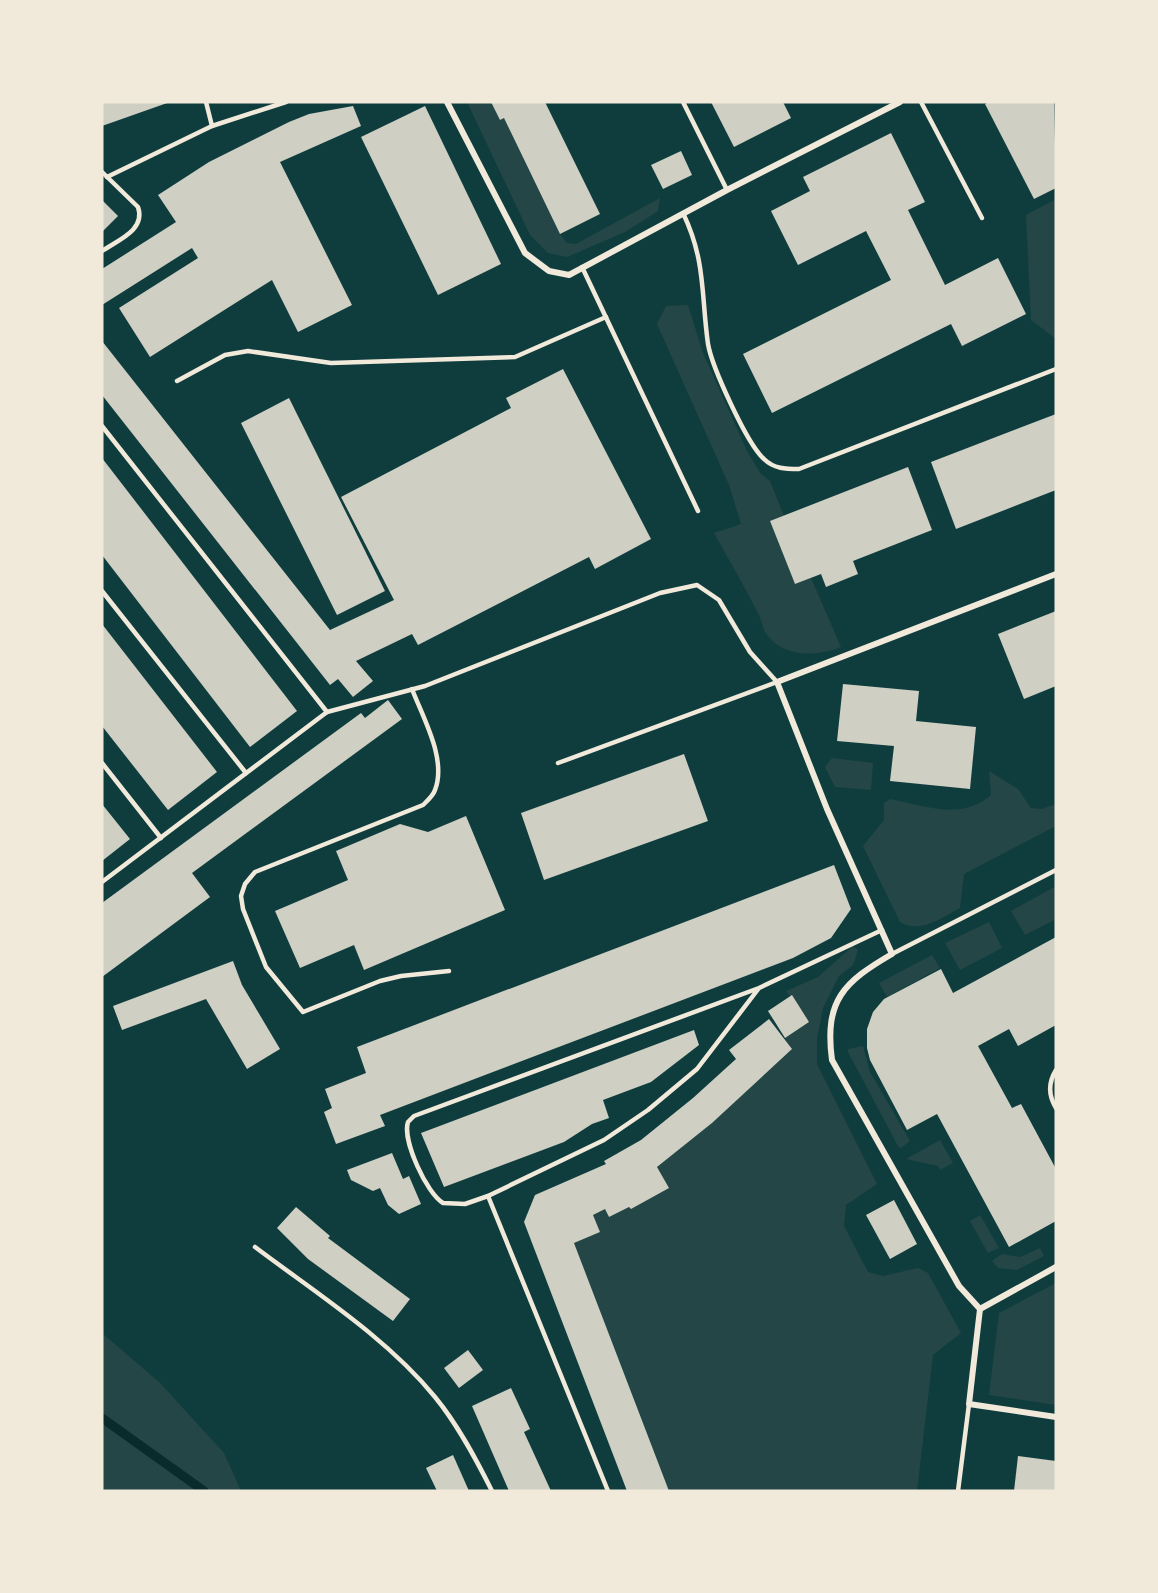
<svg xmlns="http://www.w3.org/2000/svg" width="1158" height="1593" viewBox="0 0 1158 1593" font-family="'Noto Sans',sans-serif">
  <rect width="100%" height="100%" fill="#0f3d3e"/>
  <g fill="#244646">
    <polygon points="467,102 491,102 500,120 504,118 560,234 567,243 576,244 660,198 658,211 625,232 567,257 548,253 530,235"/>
    <polygon points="1056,199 1056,339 1031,320 1026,215"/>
    <path d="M688,305l15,48 44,98 14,23 9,7 14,35 -14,6 25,62 16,-6 30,69c-21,9 -57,11 -73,-11 -5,-5 -6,-15 -9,-21 -14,-28 -30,-55 -45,-82l27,-9 -12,-39 -72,-161 9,-18z"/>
    <polygon points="832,758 873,763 871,790 835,787 825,767"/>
    <path d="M989,771l29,18 13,19 11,1 14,-5v22l-92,48 -4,34c-19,10 -39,26 -60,14l-37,-76 21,-26v-17l6,-4c35,7 72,22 101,-4z"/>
    <polygon points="1056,886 1056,919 1025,935 1011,911"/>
    <polygon points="989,922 1002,948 960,970 945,943"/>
    <polygon points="853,946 858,950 853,965 839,976 823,1008 817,1039 817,1064 877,1184 846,1205 844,1226 868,1272 883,1276 918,1268 928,1273 961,1333 933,1355 917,1491 669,1491 574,1243 600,1232 593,1215 605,1209 609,1217 629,1207 631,1209 668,1187 657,1167 712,1123 791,1050 785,1038 809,1022 786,991 818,977"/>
    <polygon points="932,955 940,968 887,997 879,983"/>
    <polygon points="863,1046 870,1072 910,1141 901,1148 898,1146 848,1052 848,1049"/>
    <polygon points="940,1140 953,1163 940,1170 938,1166 906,1159"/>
    <polygon points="980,1215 999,1248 988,1253 970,1221"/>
    <polygon points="1040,1248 1044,1256 1017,1270 998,1268 992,1261 1002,1254 1020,1257"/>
    <polygon points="1056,1283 1056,1405 989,1395 999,1313"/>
    <polygon points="102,1333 160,1383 224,1453 241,1491 102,1491"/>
  </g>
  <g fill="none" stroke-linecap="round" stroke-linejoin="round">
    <polyline stroke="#0a2a2b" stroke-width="9" points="102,1418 204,1491"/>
  </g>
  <g fill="#cfcfc3">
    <polygon points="102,102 170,102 102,126"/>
    <polygon points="491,102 545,102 600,214 560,234 504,118 500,120"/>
    <polygon points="711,102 783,102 791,118 734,147"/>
    <polygon points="989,102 1054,102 1056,188 1034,199 985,104"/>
    <polygon points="353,106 361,126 280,162 352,305 298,332 272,280 150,357 119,308 198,258 192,248 102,305 102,269 176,222 158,195 209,162 289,122 309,114"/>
    <polygon points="425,106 501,264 438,295 361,137"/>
    <polygon points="891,133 925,202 908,210 945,285 998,258 1026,314 962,346 951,324 772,413 743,354 891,280 866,231 798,265 771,211 810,191 803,177"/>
    <polygon points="681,151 692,175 663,189 651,165"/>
    <polygon points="102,200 118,216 102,232"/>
    <polygon points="102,341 330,630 394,600 341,497 511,408 506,398 563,369 651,539 595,569 589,557 418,645 412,634 356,661 373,681 353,697 338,679 330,685 102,395"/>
    <polygon points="289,398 385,591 337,615 241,423"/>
    <polygon points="1056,414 1056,490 956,529 931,462"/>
    <polygon points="102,458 297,711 250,747 102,555"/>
    <polygon points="908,467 932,530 853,561 858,574 826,587 821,574 795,584 770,521"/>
    <polygon points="1056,611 1056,686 1024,699 998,634"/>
    <polygon points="102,624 217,772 168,810 102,726"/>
    <polygon points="843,684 919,691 916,721 976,727 970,789 890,781 894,746 837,741"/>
    <polygon points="388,700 402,719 192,873 210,897 102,977 102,903 361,713 365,718"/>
    <polygon points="684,754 708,821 544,880 521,813"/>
    <polygon points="102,804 130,839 102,861"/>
    <polygon points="466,816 505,910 364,970 354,945 300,968 275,911 348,880 336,851 400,824 428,832"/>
    <polygon points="834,865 851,909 831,938 793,958 380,1115 385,1126 336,1144 324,1112 332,1108 325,1089 366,1073 357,1047"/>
    <polygon points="1056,937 1056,1025 1018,1046 1009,1029 978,1046 1012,1108 1021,1104 1056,1169 1056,1221 1009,1247 937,1114 907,1130 870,1060 867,1048 867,1029 873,1012 884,999 941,969 953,993"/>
    <polygon points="233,961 242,985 280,1049 247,1069 206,999 122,1030 113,1006"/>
    <polygon points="792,995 809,1022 785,1038 768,1011"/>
    <polygon points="769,1019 792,1049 712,1123 657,1167 669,1188 631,1209 629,1207 609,1217 605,1209 593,1215 600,1232 574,1243 669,1491 627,1491 524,1222 535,1195 606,1164 604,1161 641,1140 693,1098 736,1059 729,1050"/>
    <polygon points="694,1030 699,1045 651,1082 603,1100 609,1118 592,1124 564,1142 444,1187 421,1133"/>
    <polygon points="392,1153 403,1179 409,1176 421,1204 399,1214 388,1205 380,1188 373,1191 351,1180 347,1170"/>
    <polygon points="894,1200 917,1244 890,1259 866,1215"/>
    <polygon points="296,1207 330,1236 328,1238 410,1299 393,1321 308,1259 277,1228"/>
    <polygon points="468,1350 483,1370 459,1388 444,1368"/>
    <polygon points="511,1388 530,1429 524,1432 551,1491 509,1491 472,1406"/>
    <polygon points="453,1455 469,1491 437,1491 426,1468"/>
    <polygon points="1018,1456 1056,1461 1056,1491 1014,1491"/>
  </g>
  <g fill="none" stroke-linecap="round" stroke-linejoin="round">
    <g stroke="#f1e9da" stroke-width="4.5">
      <polyline points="206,102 212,126"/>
      <polyline points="683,102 727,190"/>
      <polyline points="921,102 982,218"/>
      <path d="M102,172l36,35c8,23 -20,33 -36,44"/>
      <polyline points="107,177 212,126 286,102"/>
      <path d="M683,213c23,48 18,81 25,131 4,23 39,100 56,115 10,10 22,10 35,10l257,-100"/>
      <polyline points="582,267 698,511"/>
      <polyline points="177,381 225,355 248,351 331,363 515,357 606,317"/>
      <polyline points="102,426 327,712"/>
      <polyline points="102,591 246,773"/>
      <path d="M412,689c11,29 35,70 23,101 -2,6 -8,11 -12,15l-168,67 -10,12 -4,12 2,13 23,58 37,45 77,-31 21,-5 48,-5"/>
      <polyline points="102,763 161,838"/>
      <polyline points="102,882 327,712 425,686 660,593 697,585 719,600 750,652 777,682 558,763"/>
      <polyline points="892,954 1056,870"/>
      <path d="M759,988l-345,128 -6,6c-6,18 19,72 35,81l22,1 23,-8 116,-56 44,-30 49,-41 62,-81 123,-58"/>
      <path d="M1056,1070c-8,13 -8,25 0,38"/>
      <polyline points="488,1196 608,1491"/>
      <path d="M255,1247c61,46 131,90 180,150 23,28 41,62 57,94"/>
      <polyline points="958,1491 969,1404"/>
    </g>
    <g stroke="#f1e9da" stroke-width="6">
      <polyline points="447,102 525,253 549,271 569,275 727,190 900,102"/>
      <path d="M1056,574l-279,108 50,127 65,145c-48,28 -68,46 -60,106l127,226 21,23 -11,95 87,13"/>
      <polyline points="980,1309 1056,1267"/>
    </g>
  </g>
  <rect width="1158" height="1593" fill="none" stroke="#f1e9da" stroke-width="207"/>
</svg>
